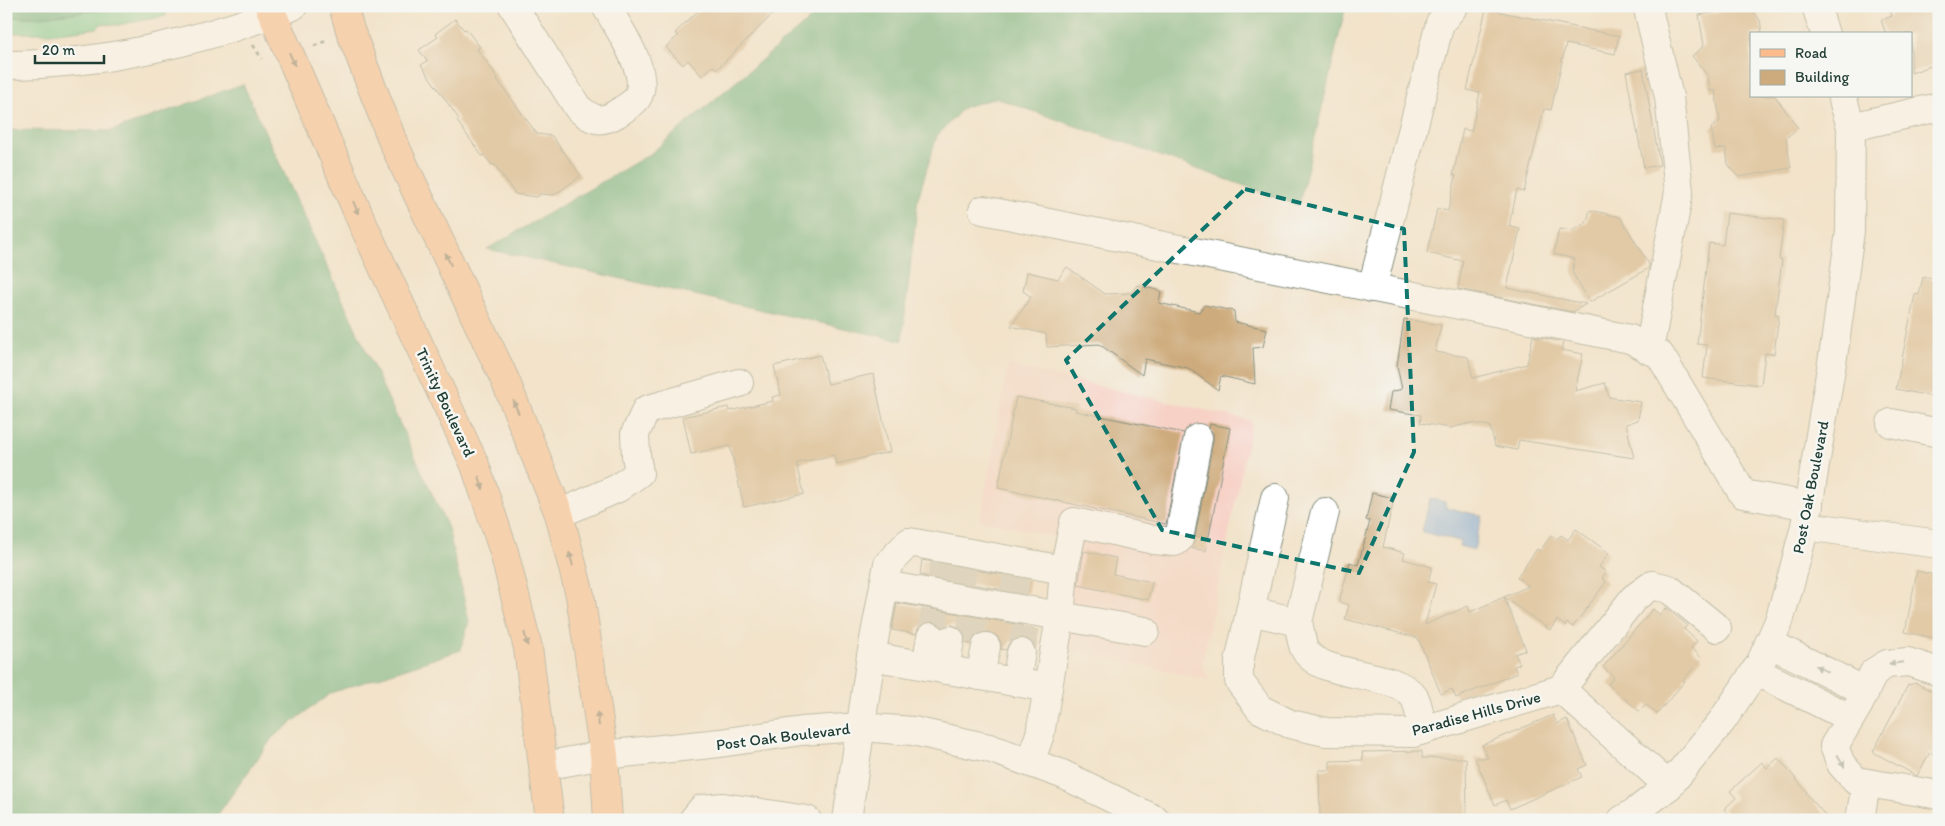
<svg xmlns="http://www.w3.org/2000/svg" width="1945" height="826" viewBox="0 0 1945 826" font-family="Itim,sans-serif">
  <rect width="100%" height="100%" fill="#f6f6f2"/>
  <filter id="ink" filterUnits="userSpaceOnUse"><feTurbulence type="fractalNoise" baseFrequency=".02" numOctaves="2"/><feDisplacementMap in="SourceGraphic" scale="10" xChannelSelector="R" yChannelSelector="G"/><feConvolveMatrix kernelMatrix="1 2 1 2 8 2 1 2 1" color-interpolation-filters="sRGB"/></filter>
  <filter id="wash" filterUnits="userSpaceOnUse"><feTurbulence type="fractalNoise" baseFrequency=".0096" numOctaves="4" result="noise"/><feDisplacementMap in="SourceGraphic" scale="20" xChannelSelector="R" yChannelSelector="G"/><feGaussianBlur stdDeviation="1.12" result="paint"/><feColorMatrix in="noise" values="0 0 0 0 0 0 0 0 0 0 0 0 0 0 0 0 0 1.4 0 .05"/><feComposite in="paint" operator="in"/></filter>
  <g filter="url(#wash)">
    <rect width="100%" height="100%" fill="#f2e3cb"/>
    <polygon fill="#f7d1c6" points="1008,365 1252,421 1202,664 1209,680 1060,648 1079,542 980,520"/>
    <polygon fill="#72ca8f" stroke="#488462" points="130,6 165,6 166,16 118,25 100,24 98,28 58,33 6,33 6,17 39,17"/>
    <g fill="#5dae7a" stroke="#3e7657">
      <polygon points="6,6 130,6 39,17 6,17"/>
      <polygon points="822,6 1346,6 1299,205 996,98 964,107 937,136 918,198 902,341 487,249 650,154 815,15"/>
      <polygon points="243,84 448,528 469,621 461,650 331,693 273,737 214,820 6,820 6,130 111,131"/>
    </g>
    <polygon fill="#72a4dd" stroke="#487088" points="1430,498 1446,502 1445,507 1482,516 1474,550 1459,546 1460,541 1422,532"/>
    <g id="blocks">
      <g fill="#ceab7c">
        <polygon points="703,6 781,6 717,69 713,66 702,76 688,60 683,65 666,47 678,36 675,33"/>
        <polygon points="1904,6 1939,6 1939,63 1911,73 1911,34 1886,34 1881,20 1892,16 1890,11"/>
        <polygon points="1750,7 1760,20 1762,33 1751,34 1751,96 1775,96 1798,128 1786,138 1791,168 1738,177 1728,164 1726,148 1715,149 1711,128 1720,121 1715,90 1710,91 1708,76 1692,56 1704,46 1699,15"/>
        <polygon points="1486,9 1619,36 1615,54 1566,44 1551,110 1544,109 1524,192 1517,190 1509,226 1520,229 1507,288 1586,304 1573,312 1458,289 1463,261 1427,253 1437,209 1448,211 1456,175 1453,175 1463,129 1471,131 1480,93 1467,90"/>
        <polygon points="455,19 464,30 466,29 480,47 477,49 498,78 497,79 537,134 552,136 581,176 554,195 540,194 537,197 515,194 494,164 492,165 484,155 482,156 457,121 459,119 421,65 427,61 419,50 438,37 435,34"/>
        <polygon points="1643,69 1660,165 1644,168 1626,72"/>
        <polygon points="1590,210 1620,217 1649,264 1649,268 1590,302 1572,272 1575,259 1554,254 1559,229 1572,231 1587,222"/>
        <polygon points="1727,213 1784,220 1779,259 1782,260 1775,314 1779,315 1774,354 1765,353 1761,385 1703,378 1707,345 1697,344 1709,243 1723,245"/>
        <polygon points="1067,267 1105,294 1131,293 1137,285 1161,291 1159,303 1199,312 1204,305 1234,311 1235,322 1267,329 1263,347 1253,348 1255,384 1221,376 1218,390 1188,368 1145,359 1142,375 1099,344 1047,347 1046,334 1011,326 1031,297 1023,291 1027,272 1058,279"/>
        <polygon points="1923,277 1939,280 1939,398 1896,389 1915,294 1919,295"/>
        <polygon points="1404,319 1441,325 1435,352 1468,357 1473,378 1527,364 1533,336 1563,342 1561,350 1583,354 1575,391 1605,383 1609,397 1641,402 1638,420 1626,424 1634,458 1519,440 1517,450 1495,446 1490,426 1471,423 1450,428 1420,423 1421,415 1388,410 1391,392 1402,389 1397,366"/>
        <polygon points="820,355 828,384 873,374 890,452 836,464 834,455 797,463 804,494 744,507 730,446 691,454 683,417 728,407 729,411 773,401 772,397 781,395 774,366"/>
        <polygon points="1016,397 1076,408 1075,411 1184,433 1166,524 998,488"/>
        <polygon points="1210,424 1230,428 1206,551 1191,548 1194,542 1213,441 1213,433 1209,428"/>
        <polygon points="1372,493 1394,498 1383,547 1405,553 1403,559 1432,567 1428,582 1436,584 1425,625 1468,606 1470,612 1504,597 1526,650 1515,654 1520,664 1514,666 1517,673 1456,698 1452,689 1441,694 1418,638 1345,619 1349,605 1339,602 1350,562 1358,565 1370,521 1366,520"/>
        <polygon points="1576,529 1609,553 1599,567 1606,572 1602,578 1606,582 1573,627 1567,623 1565,626 1557,620 1550,630 1504,597 1529,586 1517,577 1537,549 1540,551 1551,535 1557,539 1561,535 1568,540"/>
        <polygon points="1084,551 1116,558 1113,574 1152,582 1148,600 1078,585"/>
        <polygon points="922,560 1030,580 1027,594 920,575"/>
        <polygon points="1917,571 1939,576 1939,639 1905,632"/>
        <polygon points="897,603 1022,625 1022,627 1035,629 1032,642 1024,638 1016,638 1009,643 1006,650 1001,649 1001,642 997,636 989,632 981,632 975,636 971,644 965,643 964,634 960,628 952,625 942,627 933,622 925,623 919,627 916,634 892,630"/>
        <polygon points="1666,608 1687,625 1684,629 1697,641 1691,648 1702,658 1683,680 1685,681 1657,714 1646,704 1639,711 1608,684 1614,677 1603,667 1653,609 1660,615"/>
        <polygon points="1916,683 1939,695 1939,757 1930,752 1917,776 1873,752 1908,685"/>
        <polygon points="1553,715 1557,724 1567,719 1587,765 1578,769 1582,777 1510,809 1506,800 1495,805 1475,758 1488,758 1482,745"/>
        <polygon points="1422,751 1422,758 1466,758 1467,818 1456,818 1456,820 1320,820 1319,770 1330,770 1330,761 1363,760 1362,752"/>
        <polygon points="1778,758 1807,792 1806,793 1829,820 1733,820 1724,809 1736,798 1730,791 1762,762 1767,768"/>
      </g>
    </g>
  </g>
  <g filter="url(#ink)">
    <use href="#blocks" fill-opacity="0" stroke="#889080" stroke-width="1"/>
    <g fill="none" stroke-linecap="round" stroke-linejoin="round">
      <g stroke="#c8c2ad" stroke-width="28" stroke-dasharray="28 14" stroke-linecap="butt">
        <polyline points="941,583 945,557"/>
        <polyline points="960,586 965,560"/>
        <polyline points="1013,596 1018,570"/>
        <polyline points="931,637 935,611"/>
        <polyline points="968,643 973,618"/>
        <polyline points="1021,653 1026,627"/>
      </g>
      <g stroke="#889080" stroke-width="30">
        <g id="minor">
          <path d="M513,6l65,102c13,11 22,16 38,6 6,-4 17,-10 21,-16 15,-23 -19,-70 -31,-92"/>
          <polyline points="1816,6 1825,34"/>
          <path d="M6,65c96,0 198,-24 287,-59"/>
          <polyline points="1851,127 1939,107"/>
          <polyline points="983,210 1630,339 1660,355 1743,494 1809,506"/>
          <polyline points="1372,288 1440,23 1454,6"/>
          <polyline points="1649,350 1679,192 1669,97 1648,9 1651,6"/>
          <polyline points="1891,423 1939,433"/>
          <polyline points="1275,498 1239,662 1239,681 1260,709 1290,724 1326,732 1413,733 1561,689 1669,786"/>
          <polyline points="559,514 618,488 639,473 636,455 635,434 646,410 739,383"/>
          <polyline points="1805,526 1939,544"/>
          <polyline points="884,585 1145,631"/>
          <polyline points="1250,611 1298,622 1325,512"/>
          <path d="M1298,622c2,8 3,19 6,26 15,32 90,21 110,49 5,7 6,23 9,33"/>
          <polyline points="1769,643 1865,691"/>
          <polyline points="871,656 1048,688"/>
          <polyline points="926,666 931,637"/>
          <polyline points="945,670 950,640"/>
          <polyline points="1755,671 1850,718"/>
          <polyline points="1939,672 1908,662 1887,664 1874,672 1859,704 1834,746 1841,764 1856,781 1939,795"/>
          <polyline points="980,676 986,647"/>
          <polyline points="1016,682 1021,653"/>
          <polyline points="1561,689 1634,598 1652,585 1669,589 1717,628"/>
          <polyline points="1030,762 1040,734 1060,618 1064,570 1074,522 1154,540 1175,542 1179,539 1198,438"/>
          <polyline points="544,766 604,755 720,743 802,731 860,727 913,731 989,748 1062,774 1156,820"/>
          <polyline points="693,820 702,809 723,807 807,820"/>
          <polyline points="847,820 871,656 888,564 909,542 1064,570"/>
          <polyline points="1622,820 1635,812 1669,786 1722,721 1760,664 1779,621 1791,580 1805,526 1835,344 1850,231 1851,127 1842,96"/>
          <polyline points="1860,820 1866,783"/>
        </g>
      </g>
      <g stroke="#889080" stroke-width="30">
        <g id="major">
          <polyline points="269,6 361,220 475,465 504,552 528,648 550,820"/>
          <polyline points="343,6 350,30 393,142 505,380 559,514 580,595 604,755 608,820"/>
        </g>
      </g>
      <g stroke="#889080" stroke-width="3" stroke-dasharray="4 4" stroke-linecap="butt">
        <polyline points="166,10 185,6"/>
        <polyline points="253,45 262,59"/>
        <polyline points="314,46 328,40"/>
      </g>
      <use href="#minor" stroke="#fff" stroke-width="28"/>
      <use href="#major" stroke="#fbbb8d" stroke-width="28"/>
    </g>
    <defs><path id="oneway-solid" d="M-6-.8H1V-3.2L6.5 0L1 3.2V.8H-6Z" transform="scale(1.25)"/></defs>
    <g fill="#82765c">
      <use href="#oneway-solid" transform="translate(292 59) rotate(67)"/>
      <use href="#oneway-solid" transform="translate(356 208) rotate(67)"/>
      <use href="#oneway-solid" transform="translate(448 259) rotate(-115)"/>
      <use href="#oneway-solid" transform="translate(516 407) rotate(-112)"/>
      <use href="#oneway-solid" transform="translate(481 483) rotate(72)"/>
      <use href="#oneway-solid" transform="translate(571 559) rotate(-105)"/>
      <use href="#oneway-solid" transform="translate(526 639) rotate(76)"/>
      <use href="#oneway-solid" transform="translate(598 719) rotate(-98)"/>
    </g>
    <g fill="#8f9e9a">
      <use href="#oneway-solid" transform="translate(1896 663) rotate(174)"/>
      <use href="#oneway-solid" transform="translate(1822 669) rotate(-153)"/>
      <use href="#oneway-solid" transform="translate(1841 761) rotate(61)"/>
    </g>
  </g>
  <path d="M0 0H1945V826H0ZM1245,189l159,40 10,223 -55,121 -197,-43 -96,-170z" fill="#f2e3cb" fill-opacity=".55" fill-rule="evenodd"/>
  <path fill="none" stroke="#0f766e" stroke-width="4" stroke-dasharray="10 6" stroke-linejoin="round" d="M1245,189l159,40 10,223 -55,121 -197,-43 -96,-170z"/>
  <g text-anchor="middle" stroke-width="5" stroke-linejoin="round" paint-order="stroke">
    <g font-size="16" fill="#1f3d34" stroke="#f6f6f2">
      <text transform="translate(446 402) rotate(65)" y="6">Trinity Boulevard</text>
      <text transform="translate(1810 487) rotate(-79)" y="6">Post Oak Boulevard</text>
      <text transform="translate(1476 713) rotate(-15)" y="6">Paradise Hills Drive</text>
      <text transform="translate(783 736) rotate(-7)" y="6">Post Oak Boulevard</text>
    </g>
  </g>
  <rect width="1945" height="826" fill="none" stroke="#f6f6f2" stroke-width="25"/>
  <rect x="1750" y="32" width="162" height="65" fill="#f6f6f2" stroke="#a0aca6"/>
  <rect x="1760" y="49" width="25" height="8" fill="#fbbb8d" stroke="#a0aca6"/>
  <text x="1795" y="58" font-size="15" fill="#1f3d34">Road</text>
  <rect x="1760" y="70" width="25" height="15" fill="#ceab7c" stroke="#a0aca6"/>
  <text x="1795" y="82" font-size="15" fill="#1f3d34">Building</text>
  <path d="M35 55v8h69v-8" fill="none" stroke="#1f3d34" stroke-width="2.5"/>
  <text x="42" y="55" font-size="15" fill="#1f3d34" stroke="#f6f6f2" stroke-width="4" paint-order="stroke">20 m</text>
</svg>
